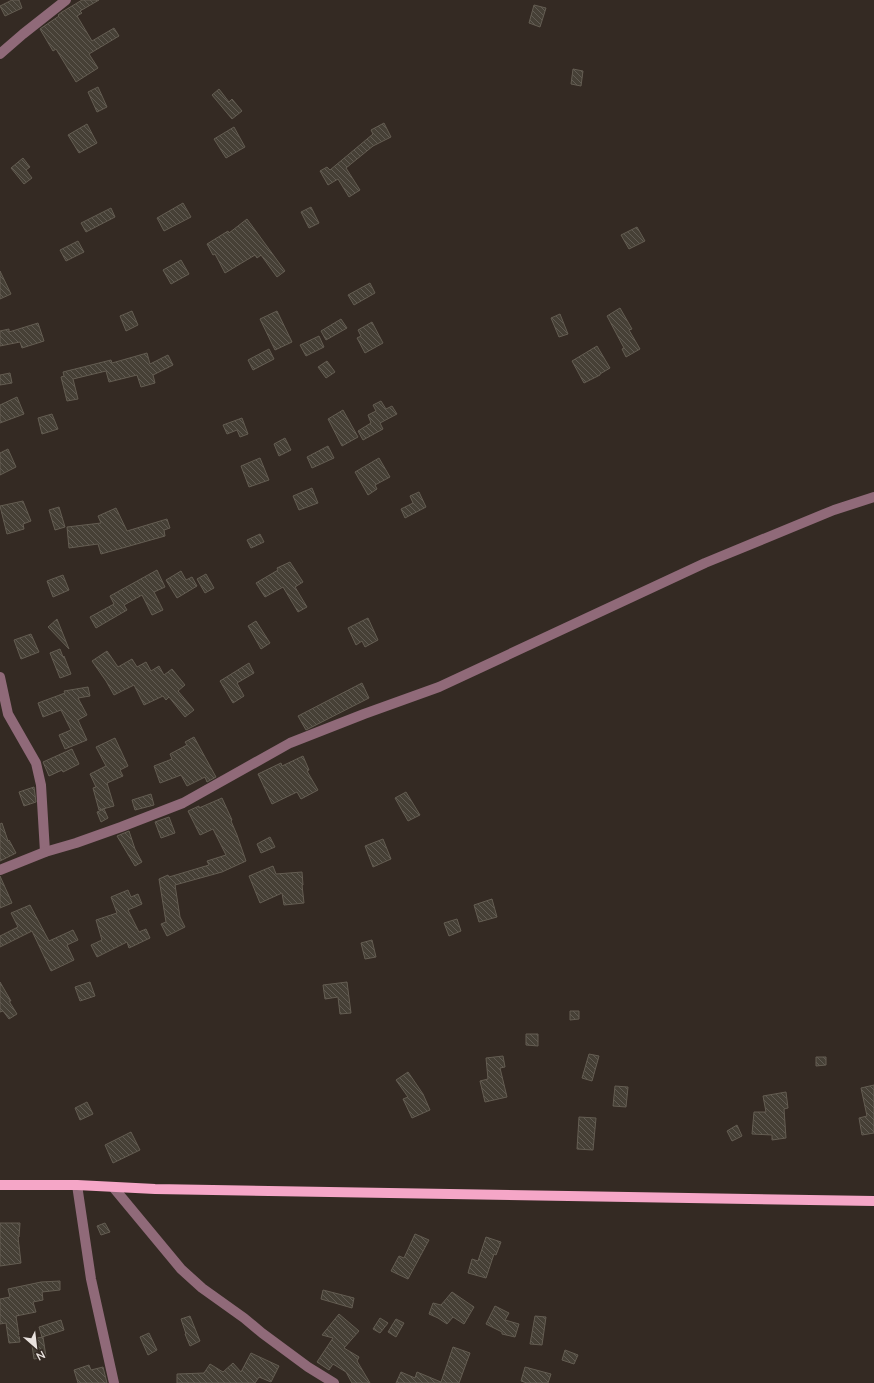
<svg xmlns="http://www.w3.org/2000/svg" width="874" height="1383" viewBox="0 0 874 1383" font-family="'Nunito Sans',sans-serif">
  <defs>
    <pattern id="building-back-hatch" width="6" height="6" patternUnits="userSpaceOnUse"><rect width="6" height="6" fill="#464036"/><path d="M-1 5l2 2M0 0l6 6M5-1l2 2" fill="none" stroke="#615b53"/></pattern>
  </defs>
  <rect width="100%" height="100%" fill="#342a23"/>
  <g fill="url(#building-back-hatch)" stroke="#645d52">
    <polygon points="12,0 19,0 22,8 5,16 0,6"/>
    <polygon points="82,0 99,0 80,11 82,13 77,16 92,41 114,28 119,36 89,54 98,68 76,82 56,49 53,51 40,29 59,16 58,15 62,12"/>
    <polygon points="534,5 546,8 540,27 529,23"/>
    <polygon points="573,69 583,71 581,86 571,84"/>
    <polygon points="98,87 107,107 97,112 88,92"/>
    <polygon points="219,89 229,102 232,99 242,111 232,119 212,95"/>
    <polygon points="384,123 391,137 373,146 346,168 360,190 349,197 338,179 328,185 320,171 327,167 330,170 373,134 371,130"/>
    <polygon points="87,124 97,143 79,153 68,135"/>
    <polygon points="234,127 245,147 226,158 214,139"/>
    <polygon points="23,158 30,167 26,170 32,178 24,184 11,168"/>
    <polygon points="183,203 191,217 164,231 157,218"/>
    <polygon points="311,207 319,223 309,228 301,212"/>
    <polygon points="111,208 115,217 86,232 81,223"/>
    <polygon points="247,219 285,271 277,277 261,255 257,258 255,255 225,273 215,254 213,255 207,244 228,231 229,233"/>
    <polygon points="637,227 645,241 629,249 621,235"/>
    <polygon points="78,241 84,252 66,261 60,250"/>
    <polygon points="181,260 189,274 171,284 163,270"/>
    <polygon points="0,271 11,294 0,299"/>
    <polygon points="370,283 375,293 354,305 348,295"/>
    <polygon points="620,308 632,329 629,330 640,349 626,357 622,349 624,348 607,316"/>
    <polygon points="132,311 138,325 126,331 120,316"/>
    <polygon points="277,311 292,342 275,350 260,319"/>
    <polygon points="560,314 568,334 559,337 551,318"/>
    <polygon points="341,319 347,328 326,340 321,331"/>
    <polygon points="372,322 383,343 365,353 357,338 361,336 358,330"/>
    <polygon points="38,323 44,341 22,348 20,342 0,346 0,331 9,329 9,332"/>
    <polygon points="319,336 324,347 306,356 300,345"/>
    <polygon points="597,346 610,368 600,374 600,375 584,383 572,361"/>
    <polygon points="269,349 274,359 253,370 248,360"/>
    <polygon points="147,353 150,364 168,355 173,365 153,375 155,383 141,387 137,375 109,382 106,371 73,379 78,399 67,401 61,377 64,376 63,372 111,360 112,363"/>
    <polygon points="327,361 335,372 326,378 318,367"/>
    <polygon points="10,373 12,383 0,385 0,375"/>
    <polygon points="17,397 24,414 0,423 0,405"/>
    <polygon points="381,401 386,409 392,406 397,414 380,423 383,429 363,440 358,431 371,423 368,415 376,411 373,405"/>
    <polygon points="343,410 358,437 342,446 328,419"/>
    <polygon points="52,414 58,429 42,434 38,418"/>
    <polygon points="242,418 248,434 240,437 237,430 227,434 223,425"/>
    <polygon points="285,438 291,450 279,456 274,444"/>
    <polygon points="328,446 334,458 312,468 307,457"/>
    <polygon points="8,449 16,467 0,475 0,453"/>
    <polygon points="260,458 269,480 249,487 241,466"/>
    <polygon points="379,458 390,477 375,485 377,489 368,495 355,472"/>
    <polygon points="312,488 318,503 299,510 293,496"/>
    <polygon points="419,492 426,507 405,518 401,509 413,503 410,496"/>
    <polygon points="23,501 31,521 23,524 24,529 7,534 0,506"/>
    <polygon points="59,507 65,527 55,530 49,510"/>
    <polygon points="116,508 127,531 167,519 170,528 164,530 165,536 101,554 98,544 69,548 67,527 101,523 98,516"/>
    <polygon points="260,534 264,542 251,548 247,540"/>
    <polygon points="290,562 303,582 295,587 307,607 298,612 283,587 265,597 256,583 278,570 277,568"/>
    <polygon points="157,570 165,587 154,592 163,610 152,615 142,595 124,605 127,610 96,628 90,617 114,604 110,596"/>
    <polygon points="181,571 186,580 192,577 197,586 177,598 166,580"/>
    <polygon points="206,574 214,588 205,593 197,579"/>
    <polygon points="63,575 69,590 53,597 47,581"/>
    <polygon points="368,618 378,640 365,647 362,641 356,645 348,628"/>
    <polygon points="57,619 69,649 48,627"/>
    <polygon points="256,621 270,643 261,649 248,626"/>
    <polygon points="31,634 39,652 21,659 14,640"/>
    <polygon points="60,649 63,657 64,656 71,674 60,678 50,653"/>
    <polygon points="107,651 118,667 132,659 137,667 146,662 151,671 159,666 164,675 172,669 185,685 178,691 194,710 185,717 169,697 166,700 163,696 144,705 134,685 114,695 106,681 92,661"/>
    <polygon points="249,663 254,673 237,683 244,696 233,703 220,681"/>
    <polygon points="362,683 369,698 306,730 298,716"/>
    <polygon points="88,687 90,696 78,698 87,715 78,720 87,740 65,749 59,735 71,730 61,710 43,717 38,703 65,693 64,691"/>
    <polygon points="194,737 216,777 207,782 205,777 187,786 181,775 160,783 154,766 172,759 170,754 187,745 185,742"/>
    <polygon points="115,738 128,766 120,770 123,776 107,783 114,806 99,810 93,788 96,787 90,774 106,766 96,747"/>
    <polygon points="72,749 79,764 63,772 62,770 49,776 43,762"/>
    <polygon points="303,756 309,770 307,771 318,790 301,799 297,792 272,804 258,774 281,763 282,766"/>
    <polygon points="34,787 36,802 24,806 19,792"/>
    <polygon points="406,792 420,815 408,821 395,798"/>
    <polygon points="151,794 154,805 135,810 132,800"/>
    <polygon points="222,798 232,820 231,821 237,835 246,861 222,872 175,885 180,917 185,927 167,936 161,924 166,922 159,879 168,875 169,877 209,865 207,861 226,855 213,829 200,835 188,811 199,806 199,808"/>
    <polygon points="104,809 108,818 101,822 97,812"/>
    <polygon points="169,817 175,833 161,838 155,822"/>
    <polygon points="2,823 8,841 9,840 16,853 0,861 0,824"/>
    <polygon points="129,831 135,849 142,862 135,866 117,836"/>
    <polygon points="270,837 275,847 261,853 257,844"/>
    <polygon points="383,839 391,859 373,867 365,846"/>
    <polygon points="273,866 276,874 302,872 303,885 302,885 304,903 284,905 282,893 260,903 249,876"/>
    <polygon points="0,876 12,903 0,908"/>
    <polygon points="128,890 131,897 138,894 142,904 128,910 139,932 146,929 150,938 129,948 127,942 97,957 91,945 102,940 96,920 117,913 111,897"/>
    <polygon points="492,899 497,917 479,922 474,905"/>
    <polygon points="30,905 49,941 73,930 78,940 67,945 74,960 51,971 32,931 0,947 0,936 18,927 11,913"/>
    <polygon points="457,919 461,931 449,936 444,923"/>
    <polygon points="372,940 376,957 365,959 361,943"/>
    <polygon points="0,982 11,1001 9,1001 17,1014 9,1019 3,1011 0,1012"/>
    <polygon points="90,982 95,996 80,1001 75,987"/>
    <polygon points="347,982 351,1013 340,1014 338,997 325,999 323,985"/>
    <polygon points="570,1011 579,1011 579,1019 570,1020"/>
    <polygon points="526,1034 538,1034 538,1046 526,1045"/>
    <polygon points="589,1054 599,1056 592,1081 582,1078"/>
    <polygon points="503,1056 505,1067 500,1068 507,1097 485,1102 480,1081 488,1079 486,1058"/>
    <polygon points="816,1057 826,1057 826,1065 816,1066"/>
    <polygon points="408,1072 423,1094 430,1110 412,1118 403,1099 408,1097 396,1080"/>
    <polygon points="874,1085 874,1133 862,1135 859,1118 867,1116 861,1088"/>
    <polygon points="615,1086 628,1087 626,1107 613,1106"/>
    <polygon points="786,1092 788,1108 784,1109 786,1138 772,1140 772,1135 752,1134 754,1112 766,1112 763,1096"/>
    <polygon points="87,1102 93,1114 80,1120 75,1108"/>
    <polygon points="579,1117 596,1118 593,1150 577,1149"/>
    <polygon points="737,1125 742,1136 732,1141 727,1131"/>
    <polygon points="131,1132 140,1150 113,1163 105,1145"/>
    <polygon points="0,1223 20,1223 19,1237 18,1237 21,1263 0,1266"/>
    <polygon points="105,1223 110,1232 101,1235 97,1226"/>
    <polygon points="415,1234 429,1240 408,1279 391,1271 399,1256 404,1258"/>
    <polygon points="486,1237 501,1242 496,1255 494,1254 486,1278 468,1273 472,1259 478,1261"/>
    <polygon points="60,1281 60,1290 42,1292 43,1300 33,1302 36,1312 16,1316 20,1342 9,1343 6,1323 0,1324 0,1299 10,1297 8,1289 41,1282"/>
    <polygon points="323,1290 354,1298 352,1308 321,1299"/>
    <polygon points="452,1292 474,1307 464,1324 453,1317 447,1324 438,1318 429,1314 433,1303 441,1305"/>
    <polygon points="495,1306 509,1313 505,1320 519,1324 515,1337 502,1334 502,1332 486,1324"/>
    <polygon points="339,1314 359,1331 344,1348 359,1357 357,1361 370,1383 352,1383 346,1372 333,1364 329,1370 317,1362 333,1338 322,1335"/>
    <polygon points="190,1316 200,1341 190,1346 185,1334 186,1334 181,1319"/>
    <polygon points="535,1316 546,1317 542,1345 530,1344"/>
    <polygon points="380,1318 388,1323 380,1333 373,1329"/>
    <polygon points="396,1319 404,1323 396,1337 388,1332"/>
    <polygon points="61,1320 64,1330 42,1337 39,1327"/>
    <polygon points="149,1333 157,1350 148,1355 140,1337"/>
    <polygon points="43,1337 46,1357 34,1359 31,1339"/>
    <polygon points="453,1347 470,1353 459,1383 396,1383 401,1372 415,1378 417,1372 441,1382"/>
    <polygon points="565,1350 578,1355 574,1364 562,1360"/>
    <polygon points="251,1353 279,1366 271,1382 259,1377 255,1383 177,1383 177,1374 204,1373 210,1364 223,1372 233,1363 241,1372"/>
    <polygon points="89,1365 91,1370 103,1367 107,1383 78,1383 74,1370"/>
    <polygon points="525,1367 551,1374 548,1383 527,1383 521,1381"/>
  </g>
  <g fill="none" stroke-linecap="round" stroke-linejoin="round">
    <g stroke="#906a79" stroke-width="10">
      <polyline points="0,54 23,34 66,0"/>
      <polyline points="0,677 8,714 36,763 41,785 45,852"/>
      <polyline points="0,870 45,852 76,843 121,827 183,803 290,743 364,714 439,687 705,563 834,510 874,497"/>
      <polyline points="77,1185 91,1279 114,1383"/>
      <polyline points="113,1187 181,1269 202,1288 244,1318 262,1333 308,1367 334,1383"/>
    </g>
    <polyline stroke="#f5a6c7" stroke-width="10" points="0,1185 77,1185 155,1189 874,1201"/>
  </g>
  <g transform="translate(36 1347) rotate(152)" stroke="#342a23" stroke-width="3" paint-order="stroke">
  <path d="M0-3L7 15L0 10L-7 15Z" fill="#e9e2de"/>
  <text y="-6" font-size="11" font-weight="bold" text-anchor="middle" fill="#e9e2de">N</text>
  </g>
</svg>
